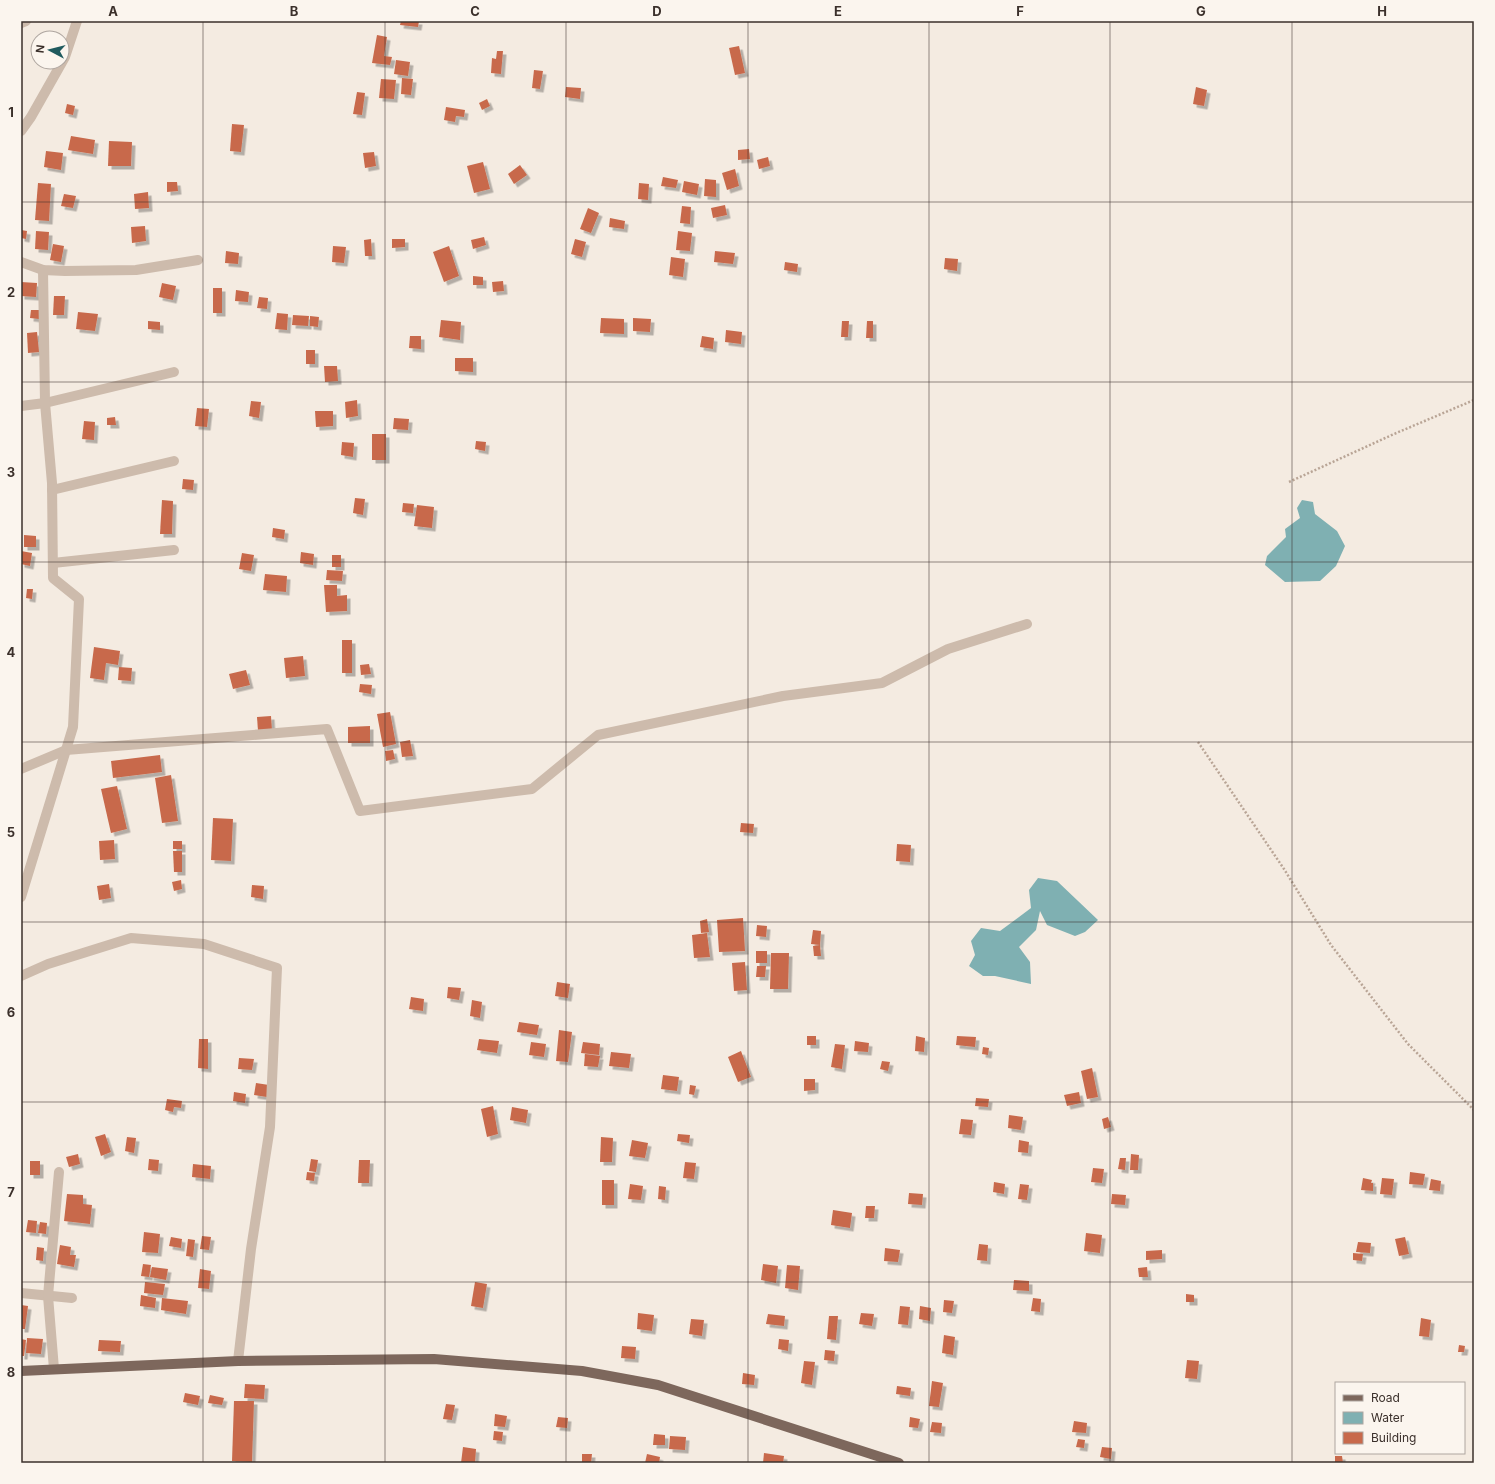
<svg xmlns="http://www.w3.org/2000/svg" width="1495" height="1484" viewBox="0 0 1495 1484" font-family="Inter,sans-serif">
  <defs>
    <filter id="shadow"><feDropShadow dx="3.5" dy="3.5" stdDeviation="0" flood-color="#0004"/></filter>
  </defs>
  <rect width="100%" height="100%" fill="#f4ebe1"/>
  <g fill="#7fb0b2">
    <polygon points="1302,500 1313,502 1315,514 1337,531 1345,546 1336,566 1320,581 1285,582 1265,565 1267,556 1286,537 1285,529 1300,518 1297,508"/>
    <polygon points="1038,878 1057,881 1098,920 1085,932 1075,936 1047,925 1040,911 1036,930 1019,947 1030,962 1031,984 995,976 983,976 969,966 975,955 971,941 981,928 1000,931 1031,908 1029,890"/>
  </g>
  <g fill="#c8694b" filter="url(#shadow)">
    <polygon points="401,21 419,21 418,27 400,25"/>
    <polygon points="377,35 387,37 384,56 392,57 390,65 372,63"/>
    <polygon points="739,46 745,73 735,75 729,48"/>
    <polygon points="497,51 503,51 501,74 491,73 492,58 496,59"/>
    <polygon points="396,60 410,62 408,76 394,74"/>
    <polygon points="534,70 543,71 540,89 532,88"/>
    <polygon points="402,78 413,79 411,95 401,94"/>
    <polygon points="381,79 396,80 394,99 379,98"/>
    <polygon points="566,87 581,88 580,99 565,97"/>
    <polygon points="1196,87 1207,90 1204,106 1193,104"/>
    <polygon points="357,92 365,93 362,115 353,114"/>
    <polygon points="487,99 490,106 482,110 479,103"/>
    <polygon points="67,104 75,106 73,115 65,113"/>
    <polygon points="446,107 465,110 464,117 456,116 455,122 444,120"/>
    <polygon points="232,124 244,125 241,152 230,151"/>
    <polygon points="71,136 95,140 93,154 68,150"/>
    <polygon points="109,141 132,142 131,166 108,166"/>
    <polygon points="749,149 750,159 738,160 738,150"/>
    <polygon points="46,151 63,153 61,170 44,167"/>
    <polygon points="374,152 376,166 365,168 363,153"/>
    <polygon points="768,157 770,166 759,169 757,160"/>
    <polygon points="483,162 490,189 474,193 467,166"/>
    <polygon points="520,165 527,175 514,184 508,174"/>
    <polygon points="735,169 739,186 727,190 722,173"/>
    <polygon points="663,177 678,180 676,188 661,186"/>
    <polygon points="705,179 716,180 716,197 704,196"/>
    <polygon points="684,181 699,184 697,195 682,192"/>
    <polygon points="167,182 177,182 178,191 167,192"/>
    <polygon points="38,183 51,184 49,221 35,220"/>
    <polygon points="639,183 649,184 648,200 638,199"/>
    <polygon points="148,192 149,208 135,209 134,194"/>
    <polygon points="64,194 76,196 73,208 61,206"/>
    <polygon points="725,205 727,215 713,218 711,208"/>
    <polygon points="682,206 691,207 690,224 680,223"/>
    <polygon points="588,208 599,213 591,233 580,229"/>
    <polygon points="610,218 625,221 624,229 609,227"/>
    <polygon points="145,226 146,241 132,243 131,227"/>
    <polygon points="21,230 27,231 26,239 21,238"/>
    <polygon points="36,231 49,232 48,250 35,249"/>
    <polygon points="678,231 692,233 690,251 676,250"/>
    <polygon points="484,237 486,245 473,249 471,240"/>
    <polygon points="371,239 372,256 365,256 364,240"/>
    <polygon points="392,239 405,239 405,247 392,248"/>
    <polygon points="575,239 586,242 582,257 571,254"/>
    <polygon points="53,244 64,246 61,262 50,260"/>
    <polygon points="333,246 346,247 344,263 332,262"/>
    <polygon points="449,246 459,276 444,282 433,252"/>
    <polygon points="226,251 239,253 238,264 225,263"/>
    <polygon points="715,251 735,253 733,264 714,262"/>
    <polygon points="671,257 685,259 683,277 669,275"/>
    <polygon points="945,258 958,259 957,271 944,269"/>
    <polygon points="785,262 798,264 797,272 784,270"/>
    <polygon points="473,276 483,277 483,285 473,285"/>
    <polygon points="503,281 504,291 493,292 492,282"/>
    <polygon points="21,282 37,283 36,297 21,296"/>
    <polygon points="162,283 176,286 173,300 159,297"/>
    <rect x="213" y="288" width="9" height="25"/>
    <polygon points="236,290 249,292 248,302 235,301"/>
    <polygon points="54,296 65,296 64,315 53,315"/>
    <polygon points="259,297 268,298 267,309 257,308"/>
    <polygon points="31,310 40,310 39,319 30,318"/>
    <polygon points="78,312 98,314 95,331 76,329"/>
    <polygon points="277,313 288,314 287,330 275,329"/>
    <polygon points="293,315 309,316 308,326 292,325"/>
    <polygon points="310,316 319,317 318,327 310,326"/>
    <polygon points="601,318 624,319 624,334 600,333"/>
    <polygon points="633,318 651,319 650,332 633,331"/>
    <polygon points="441,320 461,322 460,340 439,337"/>
    <polygon points="148,321 160,322 160,330 148,329"/>
    <polygon points="842,321 849,321 848,337 841,337"/>
    <polygon points="867,321 873,321 873,338 866,338"/>
    <polygon points="726,330 742,332 741,344 725,342"/>
    <polygon points="37,332 39,352 28,353 27,333"/>
    <polygon points="410,336 421,336 421,349 409,348"/>
    <polygon points="702,336 714,338 713,349 700,347"/>
    <rect x="306" y="350" width="9" height="14"/>
    <polygon points="455,358 473,358 473,372 455,371"/>
    <polygon points="324,366 337,366 338,381 325,382"/>
    <polygon points="357,400 358,416 346,418 345,402"/>
    <polygon points="251,401 261,402 259,418 249,416"/>
    <polygon points="197,408 209,409 207,427 195,426"/>
    <polygon points="315,411 333,411 333,426 316,427"/>
    <polygon points="115,417 116,425 107,425 107,418"/>
    <polygon points="394,418 409,419 408,430 393,429"/>
    <polygon points="84,421 95,422 94,440 82,439"/>
    <rect x="372" y="434" width="14" height="26"/>
    <polygon points="476,441 486,442 485,451 475,449"/>
    <polygon points="342,442 354,443 353,457 341,455"/>
    <polygon points="183,479 194,480 193,490 182,489"/>
    <polygon points="355,498 365,499 363,515 353,513"/>
    <polygon points="162,500 173,501 172,534 160,534"/>
    <polygon points="403,503 414,504 413,513 402,512"/>
    <polygon points="417,505 434,507 432,528 414,526"/>
    <polygon points="273,528 285,530 284,539 272,537"/>
    <polygon points="24,535 36,536 36,547 24,547"/>
    <polygon points="21,551 32,553 30,566 21,564"/>
    <polygon points="301,552 314,554 313,565 300,563"/>
    <polygon points="242,553 254,555 251,571 239,569"/>
    <rect x="332" y="555" width="9" height="12"/>
    <polygon points="327,570 343,571 342,581 326,580"/>
    <polygon points="265,574 287,576 286,592 263,590"/>
    <polygon points="324,585 337,585 337,596 347,595 347,611 326,612"/>
    <polygon points="27,589 33,589 32,599 26,598"/>
    <rect x="342" y="640" width="10" height="33"/>
    <polygon points="94,647 120,651 118,665 106,663 104,680 90,678"/>
    <polygon points="303,656 305,676 286,678 284,658"/>
    <polygon points="369,664 371,674 361,675 360,665"/>
    <polygon points="119,667 132,668 131,681 118,680"/>
    <polygon points="246,670 250,685 233,689 229,674"/>
    <polygon points="360,684 372,685 371,694 359,692"/>
    <polygon points="390,712 396,744 383,747 377,714"/>
    <polygon points="271,716 272,731 258,731 257,717"/>
    <polygon points="370,726 370,743 348,743 348,727"/>
    <polygon points="410,740 413,756 402,757 400,742"/>
    <polygon points="393,750 395,759 386,761 385,751"/>
    <polygon points="160,755 162,772 113,778 111,761"/>
    <polygon points="171,775 178,821 162,823 155,778"/>
    <polygon points="117,786 127,829 111,833 101,789"/>
    <polygon points="213,818 233,819 231,861 211,860"/>
    <polygon points="741,823 754,824 753,833 740,832"/>
    <polygon points="114,840 115,859 100,860 99,841"/>
    <rect x="173" y="841" width="9" height="8"/>
    <polygon points="897,844 911,845 910,862 896,861"/>
    <polygon points="173,851 182,851 182,872 174,872"/>
    <polygon points="181,880 182,889 174,891 172,882"/>
    <polygon points="109,884 111,898 99,900 97,886"/>
    <polygon points="252,885 264,886 263,899 251,897"/>
    <polygon points="743,918 745,951 719,952 717,920"/>
    <polygon points="707,919 709,932 701,933 700,921"/>
    <polygon points="757,925 767,926 766,937 756,936"/>
    <polygon points="813,930 821,931 820,945 811,944"/>
    <polygon points="707,933 710,957 694,958 692,935"/>
    <polygon points="820,945 821,956 814,956 813,946"/>
    <rect x="756" y="951" width="11" height="12"/>
    <polygon points="771,953 789,953 788,989 770,989"/>
    <polygon points="745,962 747,990 734,991 732,963"/>
    <polygon points="757,966 766,966 765,977 756,977"/>
    <polygon points="557,982 570,984 568,998 555,996"/>
    <polygon points="448,987 461,988 459,1000 447,998"/>
    <polygon points="411,997 424,999 423,1011 409,1009"/>
    <polygon points="472,1000 482,1002 480,1018 470,1016"/>
    <polygon points="519,1022 539,1025 537,1035 517,1032"/>
    <polygon points="559,1030 572,1032 568,1062 556,1061"/>
    <rect x="807" y="1036" width="9" height="9"/>
    <polygon points="916,1036 925,1038 924,1052 915,1051"/>
    <polygon points="957,1036 976,1037 975,1047 956,1045"/>
    <polygon points="199,1039 208,1039 208,1069 198,1068"/>
    <polygon points="479,1039 499,1041 497,1053 477,1050"/>
    <polygon points="855,1041 869,1043 868,1052 854,1051"/>
    <polygon points="531,1042 546,1044 544,1057 529,1055"/>
    <polygon points="583,1042 600,1044 599,1055 581,1053"/>
    <polygon points="835,1044 845,1045 842,1069 831,1067"/>
    <polygon points="983,1047 989,1048 988,1055 982,1054"/>
    <polygon points="741,1051 751,1077 738,1082 728,1057"/>
    <polygon points="611,1052 631,1054 629,1068 609,1066"/>
    <polygon points="585,1054 600,1056 598,1067 584,1066"/>
    <polygon points="239,1058 254,1059 252,1070 238,1069"/>
    <polygon points="882,1061 890,1062 888,1071 880,1069"/>
    <polygon points="1092,1068 1098,1097 1087,1099 1081,1071"/>
    <polygon points="663,1075 679,1077 677,1091 661,1089"/>
    <polygon points="804,1079 815,1079 815,1090 804,1091"/>
    <polygon points="256,1083 269,1085 267,1097 254,1095"/>
    <polygon points="690,1085 696,1086 694,1095 689,1094"/>
    <polygon points="234,1092 246,1094 245,1103 233,1101"/>
    <polygon points="1079,1092 1081,1103 1067,1106 1064,1095"/>
    <polygon points="976,1098 989,1099 988,1107 975,1106"/>
    <polygon points="167,1099 182,1101 181,1108 174,1107 173,1112 165,1110"/>
    <polygon points="493,1106 498,1134 487,1137 481,1109"/>
    <polygon points="512,1107 528,1110 526,1123 510,1120"/>
    <polygon points="1009,1115 1023,1117 1021,1130 1008,1128"/>
    <polygon points="1108,1117 1111,1127 1104,1129 1102,1119"/>
    <polygon points="961,1119 973,1120 971,1135 959,1134"/>
    <polygon points="105,1134 111,1152 101,1156 95,1137"/>
    <polygon points="678,1134 690,1135 689,1143 677,1141"/>
    <polygon points="127,1137 136,1138 134,1153 125,1151"/>
    <polygon points="601,1137 613,1138 612,1162 600,1162"/>
    <polygon points="632,1140 648,1143 645,1158 629,1156"/>
    <polygon points="1019,1140 1029,1142 1028,1153 1018,1152"/>
    <polygon points="78,1154 80,1164 69,1167 66,1157"/>
    <polygon points="1131,1154 1139,1155 1138,1170 1130,1170"/>
    <polygon points="1120,1158 1126,1158 1125,1170 1118,1169"/>
    <polygon points="149,1159 159,1160 158,1171 148,1170"/>
    <polygon points="311,1159 318,1160 316,1172 309,1171"/>
    <polygon points="359,1160 370,1160 369,1183 358,1183"/>
    <rect x="30" y="1161" width="10" height="14"/>
    <polygon points="685,1162 696,1163 694,1179 683,1178"/>
    <polygon points="193,1164 211,1166 210,1179 192,1177"/>
    <polygon points="1093,1168 1104,1169 1102,1183 1091,1182"/>
    <polygon points="307,1172 315,1173 314,1181 306,1180"/>
    <polygon points="1410,1172 1425,1174 1423,1185 1409,1184"/>
    <polygon points="1363,1178 1372,1180 1371,1183 1373,1183 1373,1191 1361,1190"/>
    <polygon points="1382,1178 1394,1179 1392,1195 1380,1194"/>
    <polygon points="1431,1179 1441,1181 1440,1191 1429,1190"/>
    <rect x="602" y="1180" width="12" height="25"/>
    <polygon points="994,1182 1005,1184 1004,1194 993,1192"/>
    <polygon points="630,1184 643,1186 641,1200 628,1199"/>
    <polygon points="1020,1184 1029,1185 1027,1200 1018,1199"/>
    <polygon points="659,1186 666,1187 665,1200 658,1199"/>
    <polygon points="909,1193 923,1194 922,1205 908,1204"/>
    <polygon points="67,1194 83,1195 83,1204 92,1205 90,1224 64,1221"/>
    <polygon points="1112,1194 1126,1195 1125,1205 1111,1204"/>
    <polygon points="866,1206 875,1206 874,1218 865,1218"/>
    <polygon points="833,1210 852,1213 850,1228 831,1225"/>
    <polygon points="28,1220 37,1221 36,1233 26,1232"/>
    <polygon points="40,1222 47,1223 46,1234 38,1233"/>
    <polygon points="144,1232 160,1234 158,1253 142,1252"/>
    <polygon points="1086,1233 1102,1235 1100,1253 1084,1251"/>
    <polygon points="202,1236 211,1237 209,1250 200,1249"/>
    <polygon points="171,1237 182,1239 181,1248 169,1246"/>
    <polygon points="1405,1237 1409,1254 1399,1256 1395,1239"/>
    <polygon points="188,1239 195,1240 193,1257 186,1256"/>
    <polygon points="1358,1242 1371,1243 1370,1253 1356,1252"/>
    <polygon points="979,1244 988,1245 987,1261 977,1260"/>
    <polygon points="60,1245 71,1247 70,1255 76,1255 74,1267 57,1264"/>
    <polygon points="37,1247 44,1248 43,1261 36,1260"/>
    <polygon points="885,1248 900,1250 898,1262 884,1261"/>
    <polygon points="1162,1250 1162,1259 1146,1260 1146,1251"/>
    <polygon points="1353,1253 1363,1254 1362,1261 1353,1260"/>
    <polygon points="143,1264 151,1265 149,1277 141,1276"/>
    <polygon points="763,1264 778,1266 776,1283 761,1280"/>
    <polygon points="787,1265 800,1266 798,1290 785,1288"/>
    <polygon points="152,1267 168,1269 166,1280 150,1277"/>
    <polygon points="1147,1267 1148,1277 1139,1277 1138,1268"/>
    <polygon points="200,1269 211,1271 209,1289 198,1288"/>
    <polygon points="1014,1280 1029,1281 1029,1291 1013,1290"/>
    <polygon points="145,1282 165,1284 163,1295 144,1293"/>
    <polygon points="475,1282 487,1284 483,1308 471,1306"/>
    <polygon points="1186,1294 1194,1295 1194,1302 1186,1302"/>
    <polygon points="141,1295 156,1298 155,1308 140,1306"/>
    <polygon points="162,1298 188,1301 186,1314 161,1310"/>
    <polygon points="1033,1298 1041,1299 1040,1312 1031,1311"/>
    <polygon points="944,1300 954,1301 952,1313 943,1312"/>
    <polygon points="21,1305 28,1306 25,1329 21,1329"/>
    <polygon points="900,1306 910,1307 908,1325 898,1324"/>
    <polygon points="920,1306 931,1308 930,1321 919,1319"/>
    <polygon points="638,1313 654,1315 652,1331 637,1329"/>
    <polygon points="861,1313 874,1314 872,1326 859,1324"/>
    <polygon points="768,1314 785,1316 784,1326 766,1324"/>
    <polygon points="829,1316 838,1316 836,1340 827,1339"/>
    <polygon points="1421,1318 1431,1320 1429,1337 1419,1336"/>
    <polygon points="691,1319 704,1320 702,1336 689,1334"/>
    <polygon points="944,1335 955,1337 953,1355 942,1353"/>
    <polygon points="27,1338 43,1339 41,1354 26,1353"/>
    <polygon points="21,1339 26,1340 24,1356 21,1356"/>
    <polygon points="779,1339 789,1340 788,1351 778,1349"/>
    <polygon points="99,1340 121,1341 120,1352 98,1351"/>
    <polygon points="1459,1345 1465,1346 1464,1352 1458,1352"/>
    <polygon points="622,1346 636,1347 635,1359 621,1358"/>
    <polygon points="825,1350 835,1351 834,1361 824,1360"/>
    <polygon points="1187,1360 1199,1361 1197,1379 1185,1378"/>
    <polygon points="804,1361 815,1362 812,1385 801,1383"/>
    <polygon points="743,1373 755,1375 754,1385 742,1384"/>
    <polygon points="932,1381 943,1383 939,1407 929,1406"/>
    <polygon points="245,1384 265,1385 264,1399 244,1398"/>
    <polygon points="897,1386 911,1388 910,1396 896,1394"/>
    <polygon points="185,1393 200,1396 198,1405 183,1402"/>
    <polygon points="210,1395 224,1398 222,1405 208,1403"/>
    <polygon points="234,1401 254,1401 252,1462 232,1461"/>
    <polygon points="446,1404 455,1405 452,1420 443,1419"/>
    <polygon points="495,1414 507,1416 505,1427 494,1426"/>
    <polygon points="558,1417 568,1418 567,1428 556,1427"/>
    <polygon points="910,1417 920,1419 918,1428 909,1427"/>
    <polygon points="1074,1421 1087,1423 1086,1433 1072,1432"/>
    <polygon points="932,1422 942,1423 941,1433 930,1432"/>
    <polygon points="494,1431 503,1432 502,1441 493,1440"/>
    <polygon points="654,1434 665,1435 665,1445 653,1445"/>
    <polygon points="670,1436 686,1437 685,1450 669,1449"/>
    <polygon points="1078,1439 1085,1440 1084,1448 1076,1447"/>
    <polygon points="463,1447 476,1449 475,1463 461,1463"/>
    <polygon points="1102,1447 1112,1448 1111,1459 1100,1457"/>
    <polygon points="764,1453 784,1456 783,1463 763,1463"/>
    <polygon points="582,1454 592,1454 591,1463 582,1463"/>
    <polygon points="647,1454 660,1457 659,1463 645,1463"/>
    <polygon points="1335,1456 1342,1456 1343,1463 1335,1463"/>
  </g>
  <g fill="none" stroke-linecap="round" stroke-linejoin="round">
    <g stroke="#b9a596" stroke-width="2.5" stroke-dasharray="2 2" stroke-linecap="butt">
      <polyline points="1289,482 1394,434 1474,400"/>
      <polyline points="1198,742 1284,869 1331,945 1408,1044 1474,1110"/>
    </g>
    <g stroke="#cdbbac" stroke-width="10">
      <polyline points="21,23 26,21"/>
      <polyline points="21,131 31,117 65,57 77,21"/>
      <polyline points="21,262 43,270 65,271 136,270 198,260"/>
      <polyline points="21,406 45,403 174,372"/>
      <polyline points="52,490 174,461"/>
      <polyline points="53,563 174,550"/>
      <polyline points="21,769 66,750 327,729 360,811 532,789 598,735 783,696 882,683 948,649 1027,624"/>
      <polyline points="21,897 73,727 79,599 53,578 52,483 45,403 43,270"/>
      <polyline points="21,976 48,964 131,938 204,944 277,968 270,1127 251,1249 238,1361"/>
      <polyline points="21,1293 72,1298"/>
      <polyline points="54,1369 48,1296 59,1172"/>
    </g>
    <polyline stroke="#7d675c" stroke-width="10" points="21,1371 238,1361 434,1359 582,1371 658,1385 899,1463"/>
  </g>
  <path fill="none" stroke="#3b302b" stroke-width="1" stroke-opacity="0.55" d="M203,21v1442M385,21v1442M566,21v1442M748,21v1442M929,21v1442M1110,21v1442M1292,21v1442M21,202h1453M21,382h1453M21,562h1453M21,742h1453M21,922h1453M21,1102h1453M21,1282h1453"/>
  <rect width="1495" height="1484" fill="none" stroke="#fbf5ee" stroke-width="44"/>
  <rect x="1335" y="1382" width="130" height="72" fill="#fbf5ee" stroke="#aea6a0"/>
  <rect x="1343" y="1395" width="20" height="6" fill="#7d675c" stroke="#aea6a0"/>
  <text x="1371" y="1402" font-size="12" fill="#3b302b">Road</text>
  <rect x="1343" y="1412" width="20" height="12" fill="#7fb0b2" stroke="#aea6a0"/>
  <text x="1371" y="1422" font-size="12" fill="#3b302b">Water</text>
  <rect x="1343" y="1432" width="20" height="12" fill="#c8694b" stroke="#aea6a0"/>
  <text x="1371" y="1442" font-size="12" fill="#3b302b">Building</text>
  <g transform="translate(50 50) rotate(277)"><circle r="19" fill="#fbf5ee" stroke="#aea6a0"/>
  <path d="M0-3L7 15L0 10L-7 15Z" fill="#1f5a5e"/>
  <text y="-6" font-size="11" font-weight="bold" text-anchor="middle" fill="#3b302b">N</text>
  </g>
  <rect x="22" y="22" width="1451" height="1440" fill="none" stroke="#3b302b" stroke-width="1.5"/>
  <g font-size="13" text-anchor="middle" font-weight="bold" fill="#3b302b">
    <text x="113" y="16">A</text>
    <text x="294" y="16">B</text>
    <text x="475" y="16">C</text>
    <text x="657" y="16">D</text>
    <text x="838" y="16">E</text>
    <text x="1020" y="16">F</text>
    <text x="1201" y="16">G</text>
    <text x="1382" y="16">H</text>
    <text x="11" y="117">1</text>
    <text x="11" y="297">2</text>
    <text x="11" y="477">3</text>
    <text x="11" y="657">4</text>
    <text x="11" y="837">5</text>
    <text x="11" y="1017">6</text>
    <text x="11" y="1197">7</text>
    <text x="11" y="1377">8</text>
  </g>
</svg>
